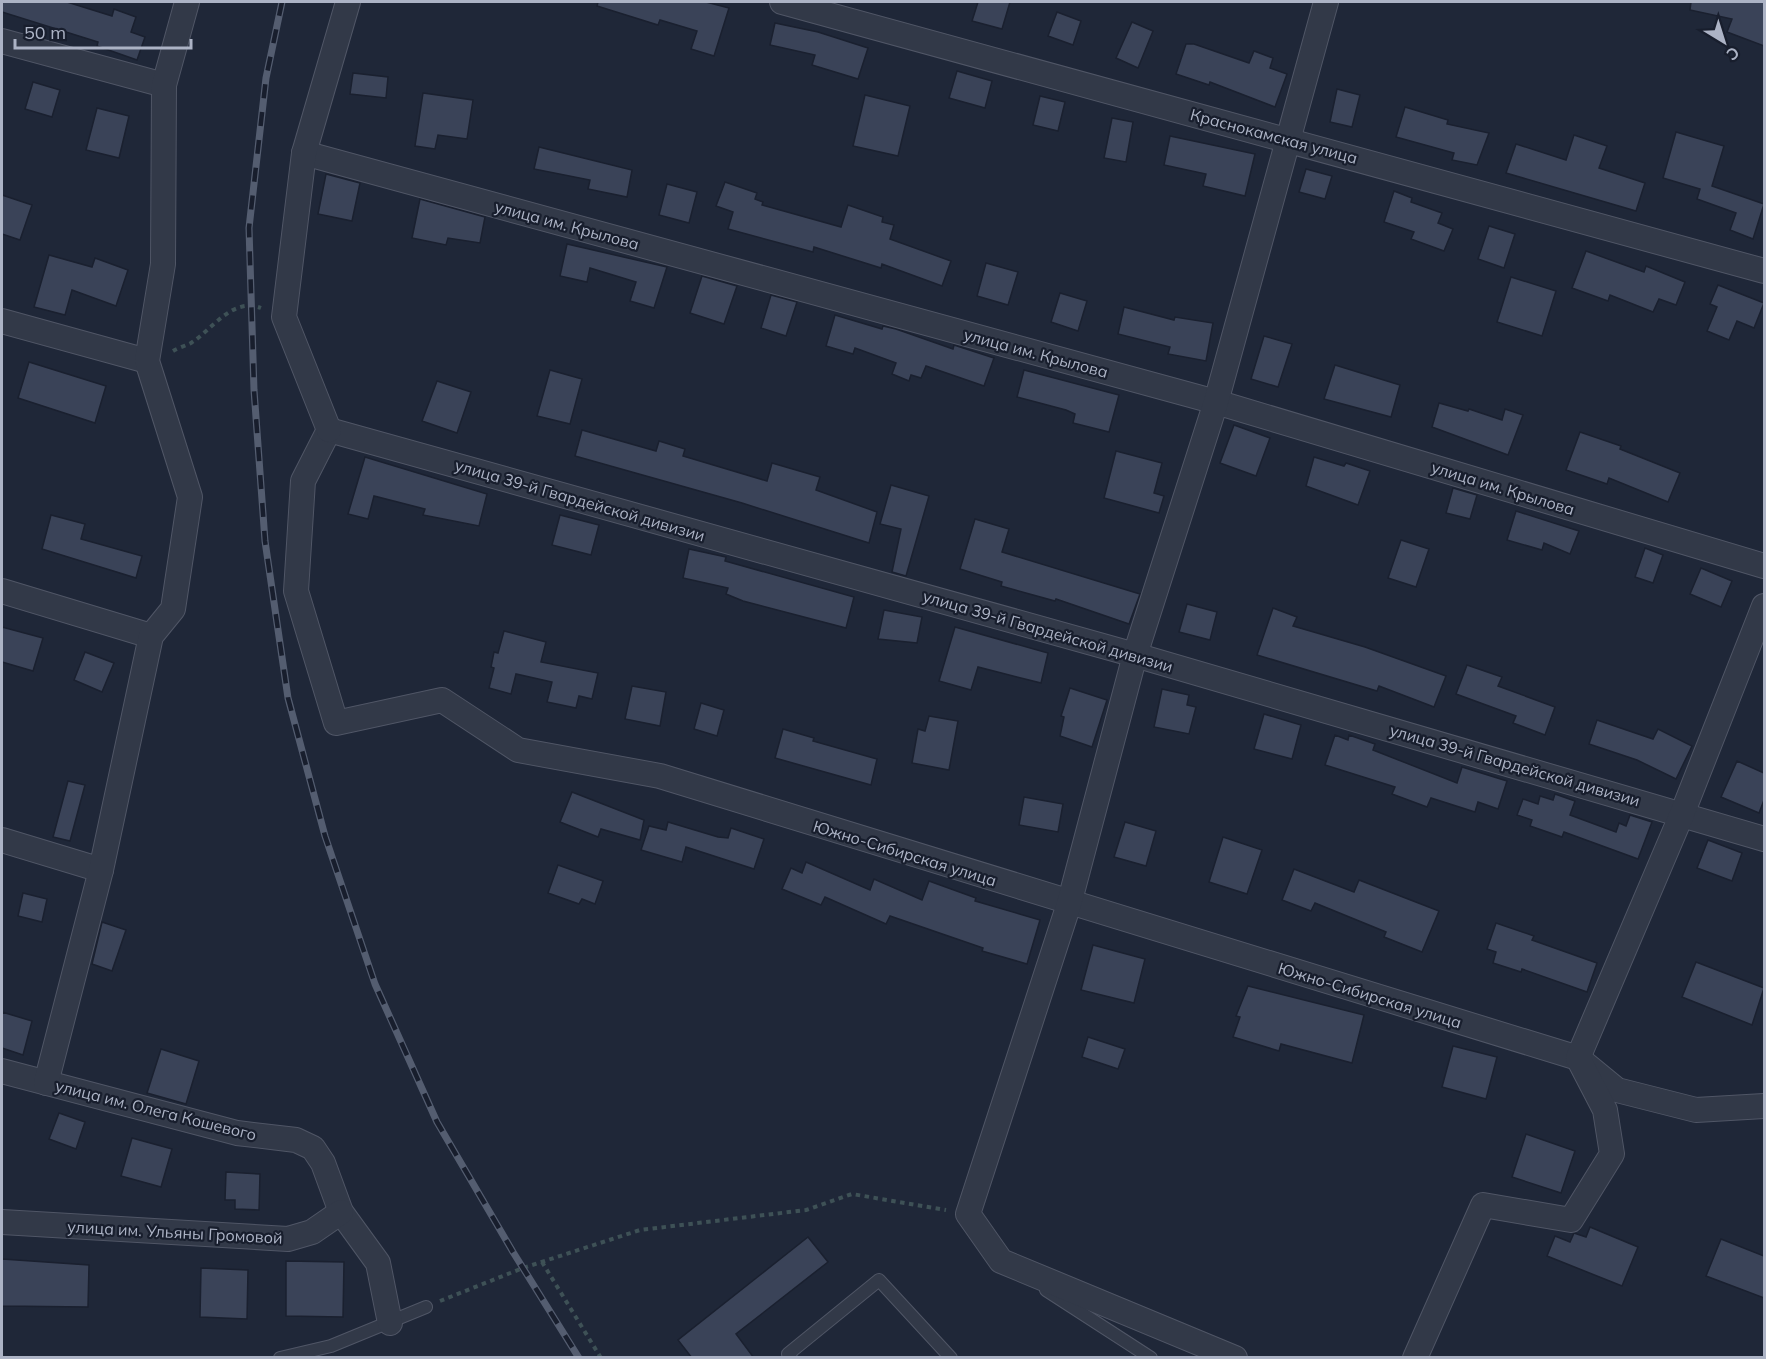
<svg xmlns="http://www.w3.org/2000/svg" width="1766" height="1359" viewBox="0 0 1766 1359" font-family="Mulish,sans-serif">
  <rect width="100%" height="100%" fill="#1f2738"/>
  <g fill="#3a4358" stroke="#1a202f" stroke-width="1.5">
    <polygon points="2,2 67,2 112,16 114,9 136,17 131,32 145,37 137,60 97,46 98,42 2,12"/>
    <polygon points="598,2 706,2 729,8 714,56 691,49 697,31 660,20 658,25 597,6"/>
    <polygon points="978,2 1010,2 1002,29 972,21"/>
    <polygon points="1691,2 1764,2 1764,46 1727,32 1732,19 1690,10"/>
    <polygon points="1057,12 1081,21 1073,45 1048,36"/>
    <polygon points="1132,22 1153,31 1138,68 1116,58"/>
    <polygon points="775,23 818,32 868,48 858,79 812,65 815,55 770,45"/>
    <polygon points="1186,44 1194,44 1249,63 1254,51 1273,58 1270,68 1287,74 1275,107 1210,82 1209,85 1176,74"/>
    <polygon points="957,71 992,81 985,108 949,98"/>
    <polygon points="353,73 388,77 386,98 350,94"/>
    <polygon points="33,82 60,90 52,117 25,109"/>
    <polygon points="1337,89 1360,95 1352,127 1330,122"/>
    <polygon points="423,93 473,100 467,139 438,135 435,149 415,146"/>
    <polygon points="865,95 910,106 898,156 853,146"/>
    <polygon points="1040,96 1065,102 1058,131 1033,125"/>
    <polygon points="1405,107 1448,120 1447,124 1489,133 1477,165 1452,160 1454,153 1396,137"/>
    <polygon points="97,108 129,116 119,158 86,150"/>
    <polygon points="1112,118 1133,122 1126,162 1104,158"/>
    <polygon points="1676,132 1724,146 1712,186 1764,204 1753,239 1730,230 1736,213 1697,199 1700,189 1663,178"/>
    <polygon points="1574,135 1607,146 1599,168 1645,183 1636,211 1506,173 1516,144 1566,160"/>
    <polygon points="1170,136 1255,154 1245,196 1203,186 1206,174 1164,165"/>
    <polygon points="539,147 632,170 627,197 588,189 590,180 534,169"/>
    <polygon points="1306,169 1332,176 1325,199 1299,192"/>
    <polygon points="326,174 360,183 352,221 318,214"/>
    <polygon points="725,182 757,193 755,199 763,202 762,205 841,227 848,205 883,217 882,222 894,225 890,239 951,261 942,286 882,264 881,268 814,247 813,252 728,229 733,212 716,206"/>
    <polygon points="667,184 697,192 689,223 659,215"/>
    <polygon points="1394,191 1412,198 1411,202 1442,213 1438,223 1453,229 1444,251 1411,239 1414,232 1384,222"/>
    <polygon points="2,195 32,205 20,240 2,234"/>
    <polygon points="420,199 485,217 480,243 448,238 446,245 412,238"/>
    <polygon points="1489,226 1515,234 1504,268 1478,259"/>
    <polygon points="567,244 667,267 654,308 630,301 636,282 590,268 587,282 560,276"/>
    <polygon points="1586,251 1644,272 1646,266 1685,282 1676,305 1659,299 1653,312 1610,295 1608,301 1572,288"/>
    <polygon points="49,255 92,267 95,258 128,270 116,306 72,290 65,315 34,307"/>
    <polygon points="986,263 1018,272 1008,305 977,296"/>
    <polygon points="702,276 737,286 724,324 690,313"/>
    <polygon points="1511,277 1556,291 1542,336 1497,322"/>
    <polygon points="1718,285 1764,303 1754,328 1737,321 1729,340 1707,331 1717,307 1710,304"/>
    <polygon points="1060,293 1087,301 1078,331 1051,322"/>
    <polygon points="771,295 797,302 786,336 761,328"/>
    <polygon points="1124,307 1174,320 1175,317 1213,323 1206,361 1168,354 1170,347 1118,334"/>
    <polygon points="835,315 882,329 883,326 896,329 953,349 954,345 994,358 984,386 926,366 921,378 911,375 909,381 892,374 896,363 855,348 853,354 826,346"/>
    <polygon points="1264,336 1292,344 1278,387 1251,379"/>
    <polygon points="29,362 106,386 95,423 18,398"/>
    <polygon points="1335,365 1400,385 1391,417 1324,399"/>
    <polygon points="550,370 582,379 570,424 537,416"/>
    <polygon points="1024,370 1119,395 1109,432 1073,423 1075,414 1066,410 1017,397"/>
    <polygon points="437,381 471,392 457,433 422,421"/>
    <polygon points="1439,403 1468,411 1469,409 1502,420 1505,409 1523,415 1508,455 1432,427"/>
    <polygon points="1234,425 1270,438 1256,476 1220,463"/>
    <polygon points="582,430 656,451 659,441 685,449 683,456 767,481 772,463 820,477 816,490 877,512 869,543 742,503 575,456"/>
    <polygon points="1580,432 1621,446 1620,449 1680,473 1668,502 1609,478 1607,484 1566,470"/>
    <polygon points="1116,451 1162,463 1154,493 1164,496 1159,513 1104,498"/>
    <polygon points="365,457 487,494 479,526 423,515 425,509 374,496 368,519 348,514"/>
    <polygon points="1314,457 1344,466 1346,463 1370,471 1358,505 1306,486"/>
    <polygon points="891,485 929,496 906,576 892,572 901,529 880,524"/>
    <polygon points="1453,488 1477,495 1470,519 1446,513"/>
    <polygon points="1516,511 1579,531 1570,554 1544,543 1542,550 1507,540"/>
    <polygon points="51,515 85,524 81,539 142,556 136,578 42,549"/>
    <polygon points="560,515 599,525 591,555 552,545"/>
    <polygon points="975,519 1009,529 1002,552 1140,594 1129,624 1056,599 1055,601 1001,586 1002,582 960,569"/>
    <polygon points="1401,540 1429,549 1416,587 1388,578"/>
    <polygon points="1645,548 1663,555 1653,583 1635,577"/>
    <polygon points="689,549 726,557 725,561 854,597 846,628 743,601 726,594 728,588 683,578"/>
    <polygon points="1701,568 1732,581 1721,607 1690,594"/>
    <polygon points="1187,604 1217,612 1210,640 1179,632"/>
    <polygon points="1273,608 1297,617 1293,626 1365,647 1446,676 1434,707 1379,686 1377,691 1257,655"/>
    <polygon points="884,610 922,617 917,643 878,639"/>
    <polygon points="2,627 43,638 33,671 2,662"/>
    <polygon points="955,627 1048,653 1041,683 978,667 971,690 939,681"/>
    <polygon points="504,631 546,642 541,662 598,673 592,699 579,696 576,708 547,702 552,682 516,674 511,694 489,688 494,668 491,667 494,652 498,653"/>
    <polygon points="85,652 114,663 102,692 74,680"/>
    <polygon points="1467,665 1502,677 1498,686 1555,707 1545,735 1513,723 1516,716 1456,694"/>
    <polygon points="632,686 666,692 660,726 625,719"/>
    <polygon points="1070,688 1107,700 1092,747 1060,736 1064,717 1061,716"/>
    <polygon points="1162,689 1189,695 1187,705 1196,707 1189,734 1154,727"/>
    <polygon points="701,703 724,710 717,736 694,729"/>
    <polygon points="1264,714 1301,725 1292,759 1254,749"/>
    <polygon points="929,716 958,721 949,770 912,763 918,729 925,731"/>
    <polygon points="1597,720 1653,739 1658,729 1692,746 1676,779 1637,760 1589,744"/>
    <polygon points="783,729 814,738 813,741 877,759 871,785 775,758"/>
    <polygon points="1335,735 1348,740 1349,735 1375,744 1373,750 1457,783 1462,767 1507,781 1498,809 1478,802 1475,812 1431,798 1427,807 1392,794 1395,787 1325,765"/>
    <polygon points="1737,761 1764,773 1764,800 1759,813 1721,797"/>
    <polygon points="68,781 85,785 70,841 53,837"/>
    <polygon points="572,792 644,820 640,840 601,829 598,837 560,822"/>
    <polygon points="1555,794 1575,801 1570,815 1616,832 1619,823 1626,826 1630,815 1652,822 1638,859 1564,832 1562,837 1530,826 1532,820 1517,815 1523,799 1538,804 1540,796 1553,800"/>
    <polygon points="1024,797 1063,804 1058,832 1019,825"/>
    <polygon points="668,822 718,837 728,838 731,828 764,839 754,869 686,847 682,862 641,850 649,826 666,830"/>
    <polygon points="1125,822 1156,831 1146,866 1114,857"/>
    <polygon points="1223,837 1262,850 1247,894 1209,882"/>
    <polygon points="1708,840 1742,853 1732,881 1697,868"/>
    <polygon points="806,862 870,890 874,879 922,900 929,881 976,898 975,901 1040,920 1027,964 982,951 983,948 890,916 886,924 825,897 821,905 782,889 791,868 802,873"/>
    <polygon points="558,865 603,881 595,904 582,899 579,904 548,893"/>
    <polygon points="1294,869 1354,892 1359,880 1439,911 1422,952 1384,937 1386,932 1315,903 1311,911 1282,900"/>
    <polygon points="23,893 47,899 42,922 18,916"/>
    <polygon points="102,922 126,930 112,971 92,964"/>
    <polygon points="1496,923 1534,936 1532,940 1597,963 1587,992 1522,969 1521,972 1493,963 1496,952 1487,949"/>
    <polygon points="1093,945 1145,959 1134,1003 1081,990"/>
    <polygon points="1696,962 1764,988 1752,1025 1682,997"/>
    <polygon points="1248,986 1364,1015 1352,1063 1281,1044 1279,1051 1233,1037 1240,1017 1236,1016"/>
    <polygon points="2,1012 32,1021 23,1055 2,1048"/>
    <polygon points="1088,1037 1125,1049 1118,1069 1082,1057"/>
    <polygon points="1453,1046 1497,1057 1486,1099 1442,1087"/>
    <polygon points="161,1049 199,1061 186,1104 147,1093"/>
    <polygon points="59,1113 85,1122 76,1149 49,1139"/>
    <polygon points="1526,1134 1575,1151 1561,1193 1512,1177"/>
    <polygon points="132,1138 172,1149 161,1187 121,1176"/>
    <polygon points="226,1172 260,1174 259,1210 235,1209 235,1200 225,1200"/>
    <polygon points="1590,1227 1638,1247 1622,1286 1547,1256 1555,1236 1570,1242 1574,1233 1586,1237"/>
    <polygon points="808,1237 828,1262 736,1334 754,1358 692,1358 678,1340"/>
    <polygon points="1721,1239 1764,1256 1764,1298 1706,1276"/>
    <polygon points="2,1259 89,1265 88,1307 2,1306"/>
    <polygon points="286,1261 344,1262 343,1317 286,1316"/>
    <polygon points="201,1268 248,1270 247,1319 200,1317"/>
  </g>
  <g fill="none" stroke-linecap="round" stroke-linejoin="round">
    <g stroke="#505666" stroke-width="14">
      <g id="lane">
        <polyline points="1046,1290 1151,1358"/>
        <polyline points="280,1358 331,1346 426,1307"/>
        <polyline points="791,1358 788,1354 879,1280 951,1358"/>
      </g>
    </g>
    <g stroke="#505666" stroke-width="26">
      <g id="street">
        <polyline points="782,2 1764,271"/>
        <polyline points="2,41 164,85"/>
        <polyline points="304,153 1216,402 1764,566"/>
        <polyline points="2,321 147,361"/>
        <polyline points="329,430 303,481 296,591 336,723 442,700 518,750 660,776 1578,1058 1617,1090 1696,1110 1764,1106"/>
        <polyline points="329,430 1135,655 1764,839"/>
        <polyline points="329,430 284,317 304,153 348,2"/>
        <polyline points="2,591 151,636"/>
        <polyline points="2,840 101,870"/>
        <polyline points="2,1071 237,1133 296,1140 313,1148 323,1163 341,1212 378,1263 390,1323"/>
        <polyline points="46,1083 101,870 151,636 173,609 190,497 147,361 163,264 164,85 187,2"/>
        <polyline points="2,1222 288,1239 312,1232 341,1212"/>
        <polyline points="1235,1358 1001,1261 968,1214 1069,904 1135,655 1216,402 1326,2"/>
        <polyline points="1415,1358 1483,1205 1571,1220 1612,1154 1605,1110 1578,1058 1682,814 1764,606"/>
      </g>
    </g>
    <g stroke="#3e5156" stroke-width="4" stroke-dasharray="4.5 4.5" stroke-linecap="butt">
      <path d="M173,351c5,-3 12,-5 18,-8 22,-14 41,-46 70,-35"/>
      <polyline points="542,1262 601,1358"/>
      <polyline points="440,1301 523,1268 640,1230 806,1210 852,1194 946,1210"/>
    </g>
    <use href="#lane" stroke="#323948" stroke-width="12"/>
    <use href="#street" stroke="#323948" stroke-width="24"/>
    <g stroke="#545d70" stroke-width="7">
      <polyline id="rail" points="282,2 266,78 249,228 254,390 265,541 288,698 325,836 375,984 437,1122 513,1252 579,1358"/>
    </g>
    <use href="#rail" stroke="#181e2d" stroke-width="4.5" stroke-dasharray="14" stroke-linecap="butt"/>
  </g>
  <g text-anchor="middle" stroke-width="4.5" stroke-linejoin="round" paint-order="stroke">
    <g font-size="16" fill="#acb3c5" stroke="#181e2d">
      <text transform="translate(1274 136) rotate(15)" y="6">Краснокамская улица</text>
      <text transform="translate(567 225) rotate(15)" y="6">улица им. Крылова</text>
      <text transform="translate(1036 353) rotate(15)" y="6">улица им. Крылова</text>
      <text transform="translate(1503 488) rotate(17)" y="6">улица им. Крылова</text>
      <text transform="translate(580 500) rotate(16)" y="6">улица 39-й Гвардейской дивизии</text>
      <text transform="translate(1048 631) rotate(16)" y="6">улица 39-й Гвардейской дивизии</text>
      <text transform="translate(1515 765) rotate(16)" y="6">улица 39-й Гвардейской дивизии</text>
      <text transform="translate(905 853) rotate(17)" y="6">Южно-Сибирская улица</text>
      <text transform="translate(1370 995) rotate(17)" y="6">Южно-Сибирская улица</text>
      <text transform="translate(156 1110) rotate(14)" y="6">улица им. Олега Кошевого</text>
      <text transform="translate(175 1232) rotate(3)" y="6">улица им. Ульяны Громовой</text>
    </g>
  </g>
  <rect width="1766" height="1359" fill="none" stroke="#acb3c5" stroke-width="6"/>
  <g transform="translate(1724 42) rotate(142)" stroke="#181e2d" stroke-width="4.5" paint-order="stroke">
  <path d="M0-4.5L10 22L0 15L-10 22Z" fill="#acb3c5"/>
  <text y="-9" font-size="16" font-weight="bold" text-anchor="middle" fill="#acb3c5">С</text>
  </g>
  <path d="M15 39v9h176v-9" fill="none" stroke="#acb3c5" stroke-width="3"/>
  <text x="24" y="39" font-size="18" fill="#acb3c5" stroke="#181e2d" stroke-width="4.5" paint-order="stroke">50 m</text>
</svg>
